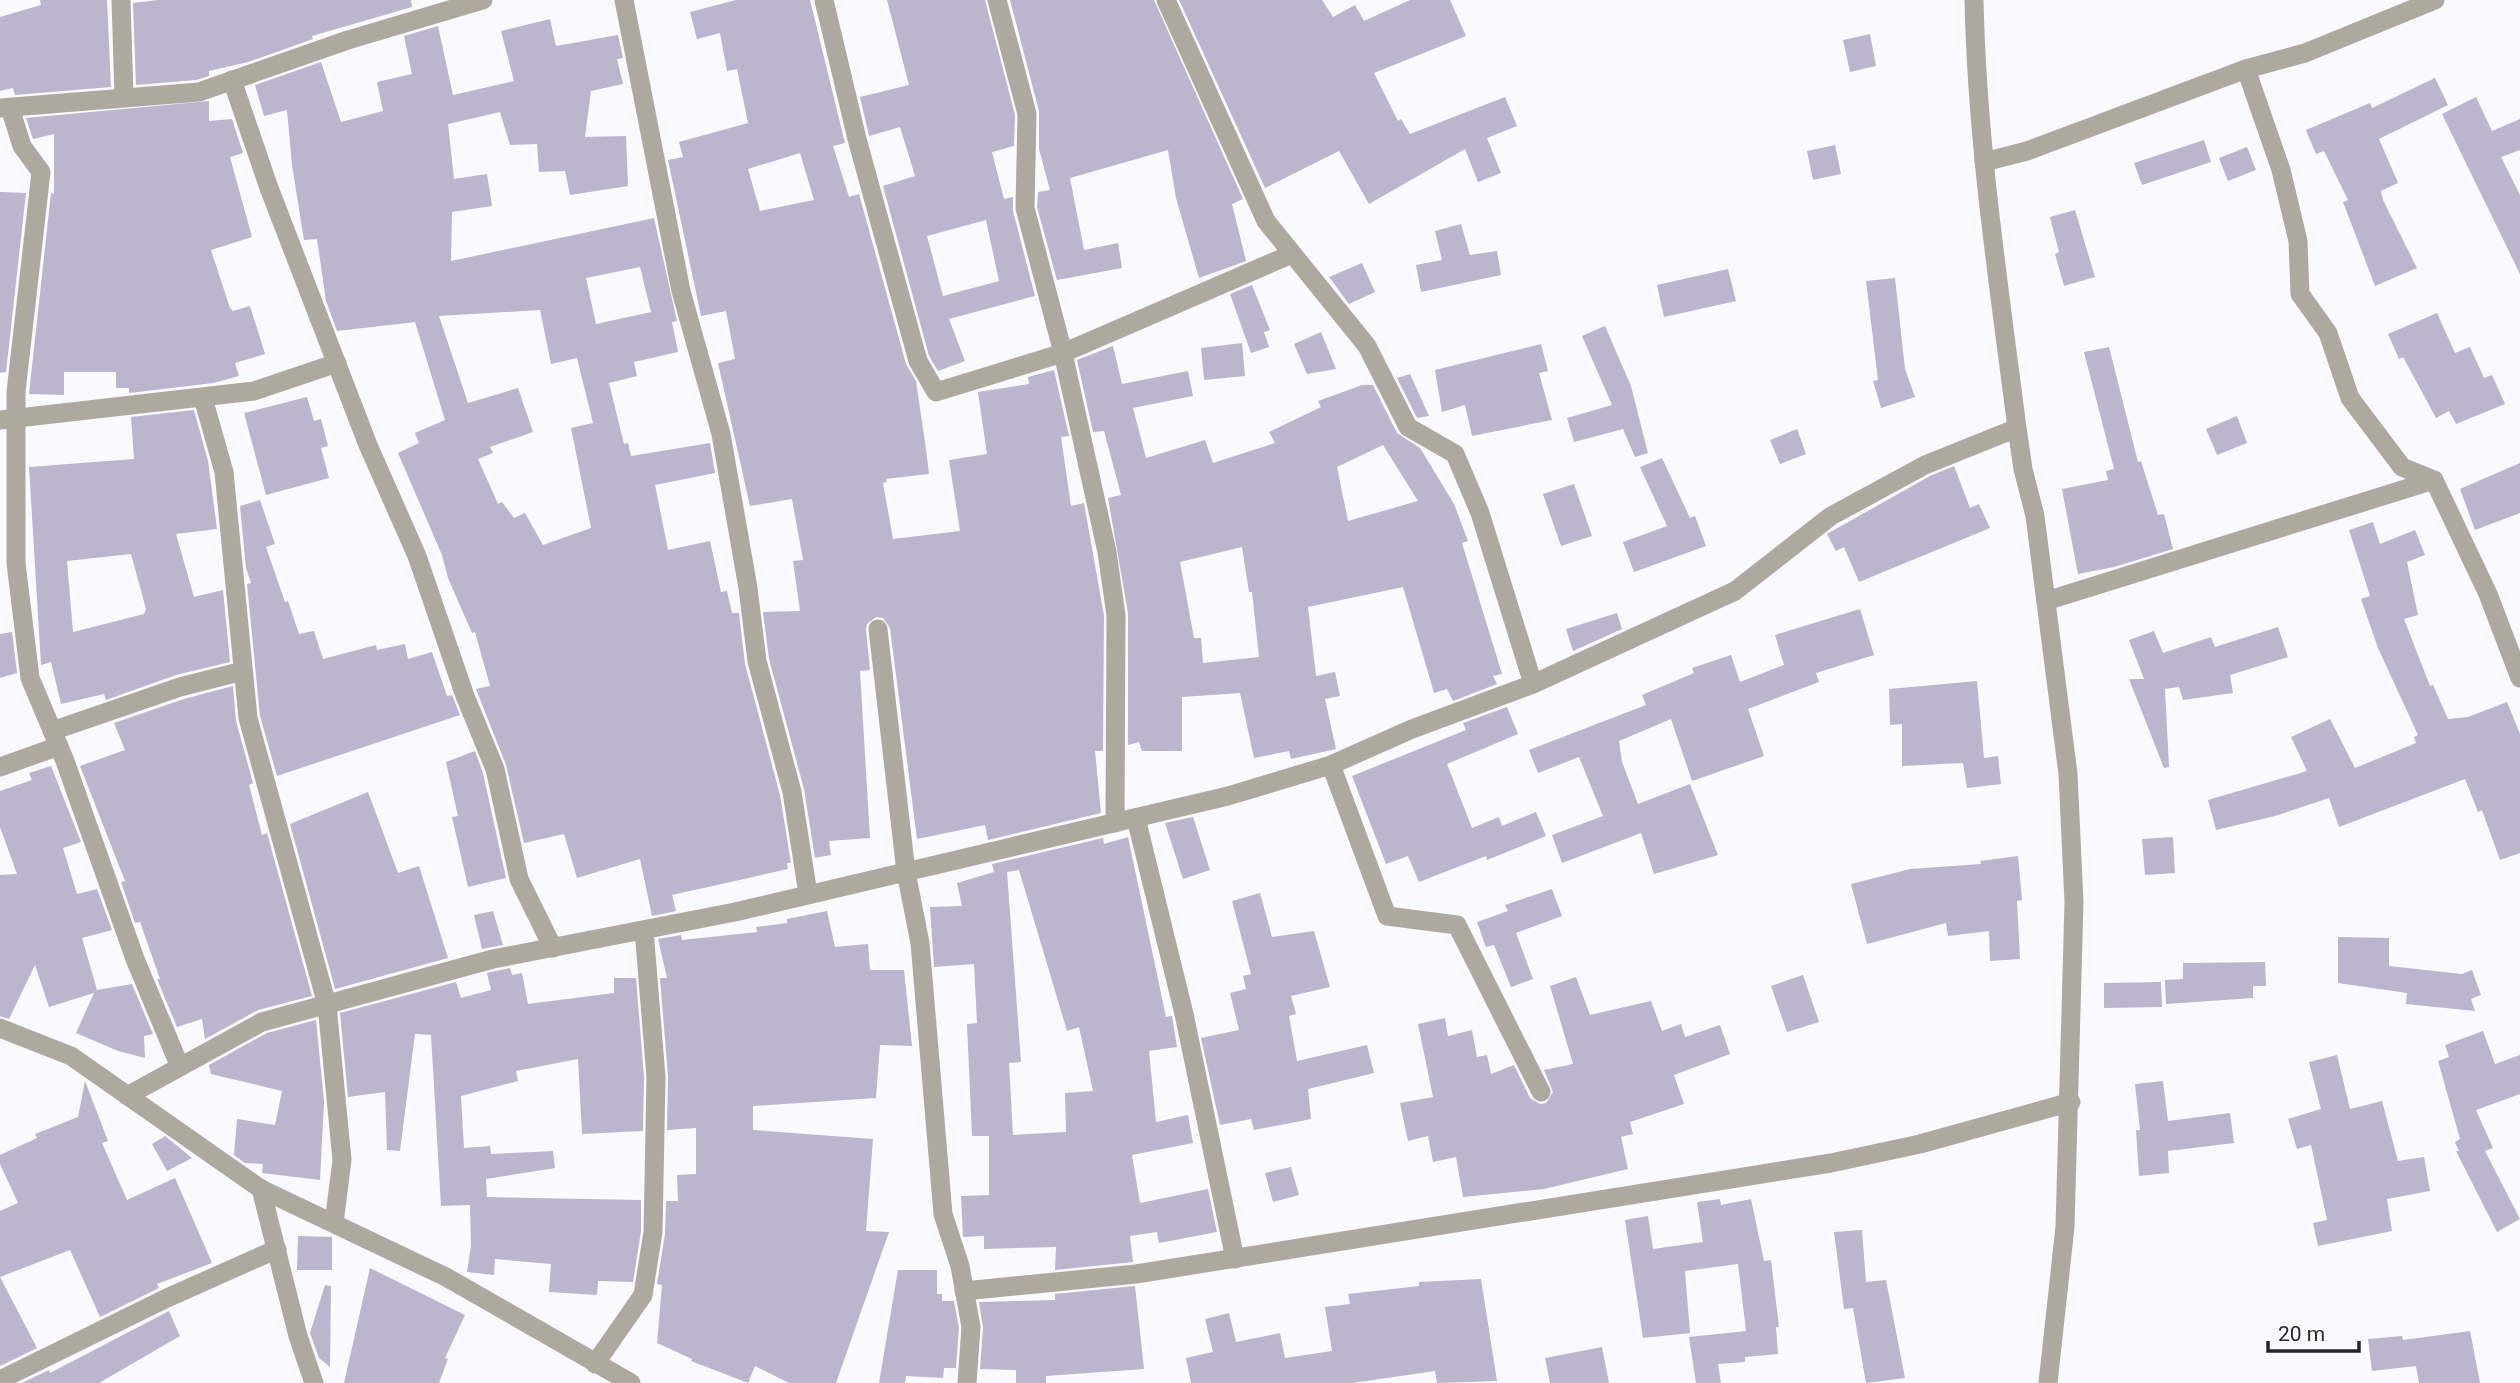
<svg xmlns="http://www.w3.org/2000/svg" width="2520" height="1383" viewBox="0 0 2520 1383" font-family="Roboto,sans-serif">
  <rect width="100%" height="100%" fill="#faf9ff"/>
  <g fill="#bbb5ce" fill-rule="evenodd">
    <polygon points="40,0 107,0 111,87 15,95 13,88 0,91 0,17 41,5"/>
    <polygon points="158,0 411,0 412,7 312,36 313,39 248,62 209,71 209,76 196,80 136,85 133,3"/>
    <path d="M736,0h74l35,143 -12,3 16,51 10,-3 47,170 10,17 10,68 3,25 -43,5 1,3 -4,1 10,56 67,-8 -11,-71 38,-6 -9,-62 51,-8 -1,-7 26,-7 15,66 -8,1 10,69 13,-3 20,113 -1,135h-8l6,62 -113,27 -3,-15 -68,14 -27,-211 -7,-10 -7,-1 -9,7 -1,6 4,40 -10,1 10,167 -41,3 2,14 -16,3 -11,-69 -35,-130 -6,-47 37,-1 -7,-50 10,-1 -11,-61 -42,7 -32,-143 17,-4 -9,-48 -25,5 -33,-156 15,-3 -4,-15 69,-19 -11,-54 -10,2 -7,-38 -23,6 -7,-27zM800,153l14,47 -54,11 -12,-42z"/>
    <path d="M887,0h98l30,115 -1,31 -22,6 12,47 9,-2v14l22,85 -86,23 16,42 -27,10 -9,-15 -46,-170 32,-10 -15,-49 -31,9 -9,-39 49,-12zM986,220l13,61 -56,15 -16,-60z"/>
    <polygon points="1010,0 1154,0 1243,199 1232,204 1246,261 1199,278 1176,198 1168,150 1070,178 1084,250 1118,243 1122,268 1057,280 1037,207 1038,192 1050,190 1039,149 1039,111"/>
    <polygon points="1179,0 1322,0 1333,17 1355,5 1364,21 1410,0 1450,0 1466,36 1374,73 1398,121 1401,119 1410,134 1505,97 1517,126 1487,138 1501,173 1478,182 1465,149 1369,204 1339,151 1265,188"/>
    <path d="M550,19l6,27 62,-11 5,23 -6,1 6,25 -32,7 -6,46 41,-1 2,50 -58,9 -5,-24 -26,1 -2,-28 -27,1 -10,-33 -52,12 6,55 33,-5 5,32 -40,6 -1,49 203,-43 23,103 -5,1 6,30 -44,10 3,14 -28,7 15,61 4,-1 3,13 79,-13 5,30 -60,12 13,65 42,-9 11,51 6,-1 5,22h7l6,51 35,131 11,68h-4l1,6 -116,26 4,16 -24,5 -12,-57 -63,19 -13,-44 -40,9 -18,-78 -30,-76 14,-3 -15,-54 -3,1 -24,-55 -6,-23 -44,-102 21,-10 -4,-10 30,-13 -30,-98 -78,9 -11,-30 -9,-62 -13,1 -12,-75 -5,-55 -23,6 -9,-31 66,-23 20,60 42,-11 -6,-29 35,-8 -8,-38 34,-10 15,69 61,-14 -13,-50zM640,267l11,45 -55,12 -10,-46zM540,310l11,54 26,-6 16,65 -22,5 20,100 -48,17 -18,-32 -11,5 -12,-16 -4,2 -20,-45 15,-6 -3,-6 43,-15 -15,-44 -50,15 -29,-87z"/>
    <polygon points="1870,34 1876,66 1850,72 1843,40"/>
    <polygon points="2435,78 2448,105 2379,139 2398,183 2381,191 2383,200 2417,268 2375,286 2343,202 2348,200 2324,151 2316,154 2306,130 2370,103 2372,108"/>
    <polygon points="2476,97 2492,131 2520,119 2520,150 2501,157 2520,195 2520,274 2442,114"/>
    <polygon points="209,101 209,121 232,119 234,125 243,153 230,157 252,237 211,250 230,308 233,311 250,306 265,354 235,363 239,376 213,383 129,393 129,388 116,388 116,372 64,372 64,395 29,394 51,193 54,194 54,134 33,139 26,118"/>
    <polygon points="2204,140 2211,162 2142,185 2134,163"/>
    <polygon points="1835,145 1841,174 1813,180 1807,151"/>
    <polygon points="2247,147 2256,170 2228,181 2219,158"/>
    <polygon points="0,192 26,193 6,372 0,373"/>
    <polygon points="2075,210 2095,277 2064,286 2055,254 2059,252 2050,217"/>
    <polygon points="1461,224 1470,255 1497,251 1501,275 1421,292 1416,265 1442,260 1435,231"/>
    <polygon points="1362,263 1375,292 1349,304 1329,277"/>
    <polygon points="1728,269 1736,301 1664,317 1657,285"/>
    <polygon points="1895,278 1905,369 1915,397 1881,408 1873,381 1878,380 1866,281"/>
    <polygon points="1252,285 1270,330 1264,332 1269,347 1251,353 1230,294"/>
    <polygon points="2437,313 2455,353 2470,347 2484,378 2492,375 2505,404 2456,424 2449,411 2436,418 2403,357 2399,359 2388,334"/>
    <polygon points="1605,326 1631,386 1648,453 1635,457 1623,429 1574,442 1567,418 1612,405 1582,336"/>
    <polygon points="1321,332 1336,369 1307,374 1294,344"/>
    <polygon points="1242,343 1245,376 1204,380 1201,348"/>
    <polygon points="1541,344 1548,371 1539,373 1552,420 1472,436 1465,405 1442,412 1435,370"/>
    <path d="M1113,346l9,38 66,-13 5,25 -60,12 13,50 59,-18 8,23 62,-20 -6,-11 52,-25 -3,-6 44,-16h11l24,48 23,15 34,56 14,37 -6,2 40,131 -9,2 4,8 -44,17 -6,-12 -13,4 -31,-106 -95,20 8,69 19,-4 5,24 -15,3 11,50 -45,10 -2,-8 -35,7 -14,-65 -58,4v54h-40l-3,-9 -11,3v-132l-20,-115 13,-3 -17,-64 -11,1 -16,-72zM1383,445l35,56 -70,20 -11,-54zM1242,547l7,45h3l7,65 -56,6 -2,-25h-7l-14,-76z"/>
    <polygon points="2109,347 2138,462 2141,461 2158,515 2164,514 2173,549 2114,567 2078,574 2062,489 2108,480 2106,471 2114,469 2084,352"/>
    <polygon points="1410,374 1429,416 1417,418 1397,378"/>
    <polygon points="307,397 314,421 321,419 328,446 321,448 329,478 266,495 244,413"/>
    <path d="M194,410l14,51 9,68 -41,5 18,63 29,-7 7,72 -54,13 -70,25 -2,-6 -43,10 -10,-42 -10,3 -12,-198 105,-8 -3,-42zM131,554l15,55 -2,5 -71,18 -6,-71z"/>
    <polygon points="2237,416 2247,443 2217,455 2206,429"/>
    <polygon points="1797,429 1806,454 1780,464 1770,440"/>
    <polygon points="1662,458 1690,518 1695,516 1706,546 1634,572 1623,542 1667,526 1640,467"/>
    <polygon points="2520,463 2520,513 2475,530 2460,489"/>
    <polygon points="1954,466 1970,508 1979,504 1990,528 1859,582 1844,547 1836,551 1827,534 1930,476"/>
    <polygon points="1574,484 1592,536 1561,546 1543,494"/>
    <polygon points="260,500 275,544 266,547 285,602 288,601 299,634 314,631 323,659 376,645 377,650 405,644 408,659 432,652 447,696 452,695 460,715 277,776 260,716 247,584 251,583 246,568 240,506"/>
    <polygon points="2373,522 2380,544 2415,530 2425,555 2407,562 2418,615 2404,619 2430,686 2433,685 2448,719 2468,717 2507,702 2520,734 2520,853 2500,860 2482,810 2478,812 2465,779 2339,827 2329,798 2275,816 2216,830 2208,800 2307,771 2291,737 2330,719 2355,768 2416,743 2414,737 2418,735 2378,648 2361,599 2370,596 2349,530"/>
    <polygon points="1860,609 1874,655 1816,673 1819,682 1748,709 1764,756 1692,781 1671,719 1619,741 1622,762 1638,804 1690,784 1718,855 1654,874 1641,833 1562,863 1552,835 1603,816 1579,757 1538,773 1529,750 1646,705 1642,695 1694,673 1692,668 1731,655 1740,682 1784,665 1775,635"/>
    <polygon points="1617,613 1622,629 1573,651 1566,629"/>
    <polygon points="2278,627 2288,657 2230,675 2233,693 2183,700 2179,687 2165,689 2169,767 2164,768 2129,679 2144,679 2129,640 2154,631 2163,653 2211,637 2215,647"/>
    <polygon points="12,632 17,673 0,678 0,634"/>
    <polygon points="1977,681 1984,758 1998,756 2001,784 1967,788 1963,763 1902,766 1902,724 1890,725 1889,689"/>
    <polygon points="233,686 236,721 253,783 249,785 262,835 267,833 312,996 258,1010 205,1039 202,1019 177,1027 157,979 160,979 140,922 135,923 121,882 125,881 80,766 125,750 114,723 184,699"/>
    <polygon points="1507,707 1518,734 1447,764 1472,828 1499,817 1502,826 1536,812 1546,836 1487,860 1486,856 1419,882 1408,856 1386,864 1352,776 1466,730 1463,723"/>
    <polygon points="475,751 483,773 506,878 468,887 452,817 458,816 446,762"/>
    <polygon points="51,766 81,842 63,848 77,894 97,889 112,930 82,938 97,990 132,984 153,1034 144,1036 145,1058 118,1051 76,1033 94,993 49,1007 35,965 9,1019 0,1016 0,875 17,874 0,827 0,791 32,780 29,773"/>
    <polygon points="368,792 398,873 419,866 448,958 335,989 290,824"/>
    <polygon points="1193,817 1210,870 1183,879 1165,823"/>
    <path d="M1128,837l38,180 6,-1 5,31 -28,4 7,71 32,-7 5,28 -61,12 8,48 68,-14 9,43 -58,11 -2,-11 -27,4 3,26 -78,8 1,-23 -72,2v-13l-21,1 -2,-41 28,-1v-59h-17l-5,-112 10,-1 -3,-59 -40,3 -4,-60 32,-1 -5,-23 37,-11 -2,-8 111,-26 1,6zM1019,870l48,161 12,-4 14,64 -28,2 1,39 -53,3 -4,-72 12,-1 -14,-190z"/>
    <polygon points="2173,837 2175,873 2145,875 2142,839"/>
    <polygon points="2018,856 2022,900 2017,901 2020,959 1990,961 1989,931 1948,936 1946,923 1867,944 1851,884 1910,869 1981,864 1980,861"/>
    <polygon points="1552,889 1562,916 1516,933 1533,979 1511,987 1494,945 1486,947 1477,922 1508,911 1505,905"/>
    <polygon points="1260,893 1272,937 1314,931 1330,987 1291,996 1296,1014 1289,1016 1297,1061 1367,1045 1374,1073 1308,1089 1311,1119 1254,1130 1251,1119 1220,1125 1201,1038 1239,1030 1230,993 1246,989 1243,976 1251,974 1232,901"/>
    <polygon points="493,911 503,945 482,949 474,915"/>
    <polygon points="827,911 835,947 868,944 870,970 904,970 912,1046 880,1045 876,1098 753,1106 753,1130 873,1139 866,1231 889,1232 836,1383 789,1383 755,1366 748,1383 691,1361 692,1359 657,1343 662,1285 657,1284 665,1234 666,1201 678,1201 677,1175 696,1174 696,1128 667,1130 668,1076 660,978 667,978 658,939 681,935 682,940 757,932 756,927 787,923 787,919"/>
    <polygon points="2338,937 2389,938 2389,966 2462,974 2472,970 2481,995 2471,999 2475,1011 2406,1004 2407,993 2338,983"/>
    <polygon points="2265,962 2266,986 2253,986 2253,998 2166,1004 2165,980 2183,979 2183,963"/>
    <polygon points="510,968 512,975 522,973 528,1004 614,993 614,978 636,978 644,1077 643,1131 582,1134 578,1059 516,1071 518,1081 461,1096 464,1148 490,1146 491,1154 553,1151 555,1168 486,1179 487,1197 641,1200 641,1231 633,1282 598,1281 597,1295 549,1292 551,1264 495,1259 494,1275 467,1272 471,1246 470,1205 441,1206 431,1035 415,1034 400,1151 387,1150 385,1092 348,1097 340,1013 456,982 461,998 491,990 487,973"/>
    <polygon points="1803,975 1819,1022 1787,1032 1771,986"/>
    <polygon points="1576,977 1590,1015 1651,1001 1662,1031 1681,1024 1685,1037 1720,1025 1730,1054 1674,1075 1684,1104 1630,1122 1633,1134 1621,1137 1628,1169 1544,1189 1463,1197 1456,1157 1433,1162 1428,1136 1408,1141 1400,1103 1433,1097 1418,1024 1445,1018 1448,1036 1472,1030 1477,1057 1487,1055 1491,1074 1514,1065 1530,1098 1540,1104 1546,1103 1553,1092 1544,1070 1573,1064 1550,986"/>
    <polygon points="2161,982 2162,1007 2104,1008 2104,983"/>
    <polygon points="316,1020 324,1101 320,1180 262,1173 263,1164 245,1163 234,1155 237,1119 275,1125 282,1091 211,1074 209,1065 267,1033"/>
    <polygon points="2483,1031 2495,1064 2520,1055 2520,1094 2476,1110 2493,1148 2485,1151 2520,1219 2497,1232 2456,1151 2459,1151 2455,1142 2460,1139 2438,1061 2449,1057 2445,1045"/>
    <polygon points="2337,1055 2350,1109 2382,1101 2398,1161 2424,1157 2430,1191 2387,1199 2392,1231 2318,1246 2313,1223 2327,1220 2311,1145 2297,1149 2288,1119 2321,1109 2309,1062"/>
    <polygon points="85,1081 108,1141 102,1143 127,1200 175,1178 212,1263 157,1284 159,1288 100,1317 70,1250 0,1277 37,1348 0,1366 0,1211 18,1203 0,1164 0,1155 37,1138 35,1134 78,1117"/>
    <polygon points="2163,1081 2168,1121 2230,1113 2234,1143 2168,1151 2169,1173 2139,1176 2136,1130 2140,1130 2135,1084"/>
    <polygon points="165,1136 192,1158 167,1171 152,1144"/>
    <polygon points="1291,1167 1299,1195 1273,1202 1265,1173"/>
    <polygon points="1720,1199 1721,1205 1751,1199 1764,1261 1771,1260 1779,1327 1776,1327 1778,1354 1745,1357 1745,1362 1718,1364 1721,1383 1696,1383 1689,1337 1746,1331 1738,1264 1685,1271 1690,1333 1643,1338 1625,1220 1648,1216 1653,1249 1703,1242 1697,1202"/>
    <polygon points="1862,1230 1866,1282 1886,1280 1905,1378 1866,1383 1853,1308 1844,1309 1834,1232"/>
    <polygon points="298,1236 332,1237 332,1270 297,1270"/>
    <polygon points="370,1268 465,1315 445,1358 448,1359 439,1383 344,1383"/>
    <polygon points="898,1270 937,1270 937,1294 942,1294 942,1301 954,1301 959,1328 956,1368 944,1368 943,1378 906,1376 905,1383 879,1383"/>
    <polygon points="1481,1279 1497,1381 1437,1383 1435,1371 1352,1383 1191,1383 1186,1358 1213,1352 1205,1319 1229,1313 1236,1342 1280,1333 1285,1358 1332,1351 1325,1307 1350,1304 1348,1294 1419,1286 1419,1282"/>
    <polygon points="325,1285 331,1286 330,1367 319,1358 310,1333"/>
    <polygon points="1135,1286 1144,1369 1046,1376 1046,1383 1016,1383 1016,1370 980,1369 983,1328 979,1302 1055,1300 1055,1294"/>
    <polygon points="169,1311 180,1336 99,1383 22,1383 49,1370 50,1373"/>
    <polygon points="2470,1331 2480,1383 2419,1383 2416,1366 2372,1371 2368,1339 2402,1336 2403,1340"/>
    <polygon points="1602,1347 1609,1383 1550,1383 1545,1358"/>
  </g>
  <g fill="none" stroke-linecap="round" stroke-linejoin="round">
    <g stroke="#aea99f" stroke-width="19">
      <polyline points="121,0 124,96"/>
      <polyline points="624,0 681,291 721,434 748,588 757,661 792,792 808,894"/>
      <polyline points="824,0 857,139 918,361 936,392 1063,353 1292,254"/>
      <polyline points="997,0 1027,114 1025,208 1063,353 1107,552 1116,615 1115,823"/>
      <polyline points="1166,0 1266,221 1367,346 1408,427 1455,454 1480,513 1533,684"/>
      <path d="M1974,0c3,144 25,286 43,428l6,41 12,47 33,258 6,128 -9,325 -17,156"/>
      <polyline points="2246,69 2281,170 2298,241 2300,294 2328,333 2350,398 2402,467 2434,480 2488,594 2520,678"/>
      <polyline points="232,80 269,188 368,445 417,556 465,696 495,769 519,879 553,948"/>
      <polyline points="0,108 199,92 348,40 483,0"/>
      <polyline points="10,108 22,146 41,172 16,392 16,563 30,678 65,761 135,959 180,1067"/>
      <polyline points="1984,162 2027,151 2246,69 2305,53 2435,0"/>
      <polyline points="203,398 224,472 248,718 327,1005 342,1160 334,1223"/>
      <polyline points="0,420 254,391 337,363"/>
      <polyline points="2046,601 2434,480"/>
      <polyline points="878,629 906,872 920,943 943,1214 960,1266 971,1327 967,1383"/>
      <polyline points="52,731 180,687 243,671"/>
      <polyline points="1331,765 1387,916 1457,925 1541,1092"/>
      <polyline points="0,767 59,746"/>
      <polyline points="1136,818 1184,1014 1235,1259"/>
      <polyline points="0,1028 71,1056 261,1189 446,1277 631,1383"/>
      <polyline points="127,1096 262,1022 493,959 735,912 1228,796 1331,765 1412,729 1533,684 1735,591 1831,516 1925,465 2017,428"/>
      <polyline points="261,1189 298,1336 314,1383"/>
      <polyline points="964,1291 1136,1274 1831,1163 1920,1144 2071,1102"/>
      <polyline points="595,1364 643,1295 653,1232 656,1077 644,930"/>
      <polyline points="0,1380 167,1298 277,1249"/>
    </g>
  </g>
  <path d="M2268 1341v10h91v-10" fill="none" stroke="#27262f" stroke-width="3.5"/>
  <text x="2278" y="1341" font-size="21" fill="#27262f" stroke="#ffffff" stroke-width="5" paint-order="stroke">20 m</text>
</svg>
